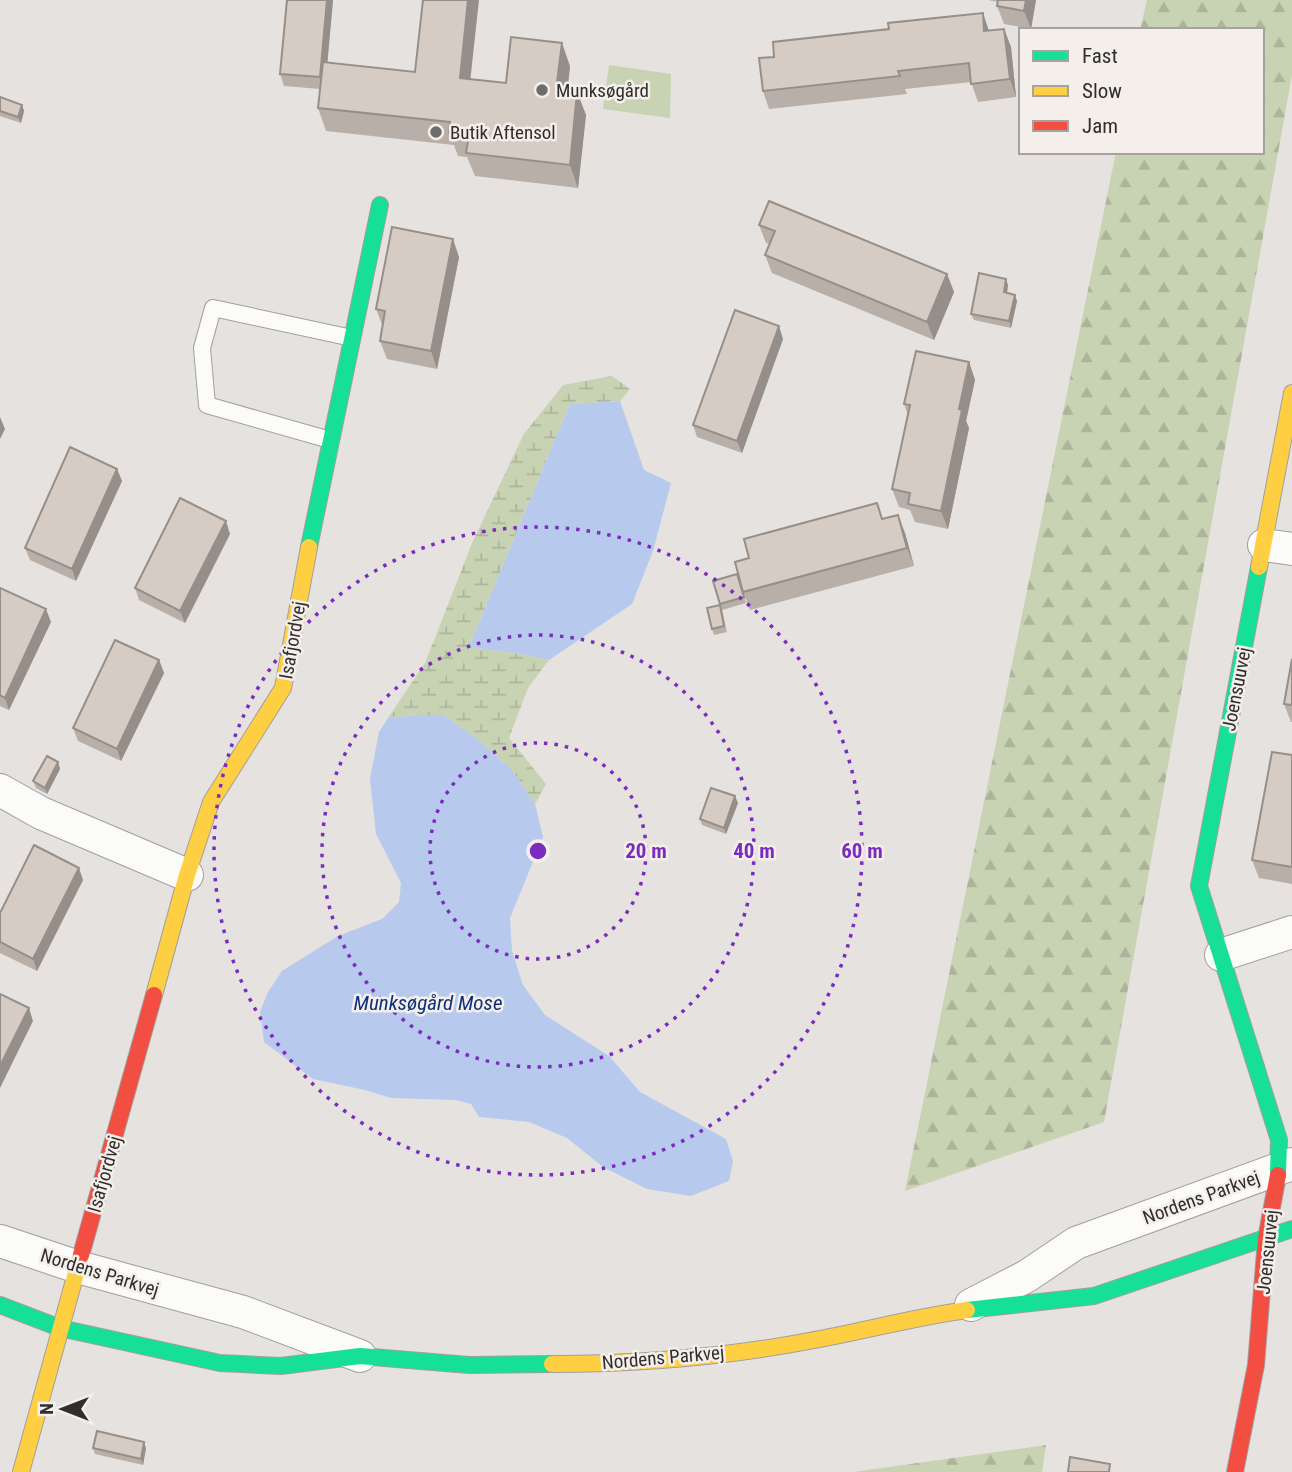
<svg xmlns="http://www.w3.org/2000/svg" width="1292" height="1472" viewBox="0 0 1292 1472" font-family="'Roboto Condensed',sans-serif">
  <defs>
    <pattern id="forest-firs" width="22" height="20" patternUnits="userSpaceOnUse" patternTransform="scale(1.75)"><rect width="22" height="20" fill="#c8d3b3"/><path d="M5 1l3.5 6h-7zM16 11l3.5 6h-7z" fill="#acb59a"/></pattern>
    <pattern id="wetland-marsh" width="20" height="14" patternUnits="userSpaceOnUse" patternTransform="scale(1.75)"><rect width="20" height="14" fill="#c8d3b3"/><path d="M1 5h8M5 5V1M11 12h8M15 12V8" fill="none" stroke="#acb59a"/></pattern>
  </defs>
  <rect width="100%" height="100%" fill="#e5e2df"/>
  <g fill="url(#forest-firs)">
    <polygon points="1147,0 1292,0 1292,75 1104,1122 905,1191 1116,152 1262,152 1262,30 1140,30"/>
    <polygon points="1046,1445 1042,1472 853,1472"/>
  </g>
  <polygon fill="url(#wetland-marsh)" points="612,376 630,389 620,401 570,404 469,647 521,654 549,660 528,688 509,738 546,784 535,804 512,770 476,738 443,715 418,715 388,718 425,663 473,541 524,434 563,385"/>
  <polygon fill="#c8d3b3" points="609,65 671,74 670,118 603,109"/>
  <g fill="#b7caee">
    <polygon points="620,401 644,470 671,483 653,551 632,604 549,660 521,654 469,647 570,404"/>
    <polygon points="418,715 443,715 476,738 512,770 535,804 543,837 510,918 512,951 523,985 545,1015 609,1056 640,1092 726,1139 733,1161 729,1181 691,1196 647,1189 603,1167 567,1138 529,1122 479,1117 471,1104 456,1100 391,1098 365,1090 313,1079 264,1042 260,1012 268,992 282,971 338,936 382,919 399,902 401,883 376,834 370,779 379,732 388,718"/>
  </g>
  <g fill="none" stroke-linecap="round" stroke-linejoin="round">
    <g stroke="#a29f9e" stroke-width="18">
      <polyline id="lane" points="330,440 207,405 202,348 213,308 352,338"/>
    </g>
    <g stroke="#a29f9e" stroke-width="34">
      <g id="street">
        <polyline points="1264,545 1292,549"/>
        <polyline points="0,790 41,813 187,875"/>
        <polyline points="1221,955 1292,932"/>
        <polyline points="0,1241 78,1267 243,1312 360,1356"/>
        <polyline points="971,1305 1027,1276 1076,1243 1292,1164"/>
      </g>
    </g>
    <g stroke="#a29f9e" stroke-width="18">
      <g id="fast">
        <polyline points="309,547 380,205"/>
        <polyline points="1259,567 1199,886 1279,1140 1278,1175"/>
        <polyline points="0,1305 60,1328 220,1363 281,1366 360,1356 469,1365 552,1364"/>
        <polyline points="967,1310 1094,1296 1292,1229"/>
      </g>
    </g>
    <g stroke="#a29f9e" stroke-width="18">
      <g id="slow">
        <polyline points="1259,567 1292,393"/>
        <polyline points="154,995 187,875 211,802 283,688 309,547"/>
        <path d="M552,1364c85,0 173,-7 257,-23 52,-9 105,-24 158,-31"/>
        <polyline points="21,1472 81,1255"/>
      </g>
    </g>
    <g stroke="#a29f9e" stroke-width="18">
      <g id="jam">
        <polyline points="81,1255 154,995"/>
        <polyline points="1235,1472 1256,1365 1266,1239 1278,1175"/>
      </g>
    </g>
    <use href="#lane" stroke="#fbfbfa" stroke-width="16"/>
    <use href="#street" stroke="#fbfbfa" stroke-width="32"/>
    <use href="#fast" stroke="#16e098" stroke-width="16"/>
    <use href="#slow" stroke="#ffcf43" stroke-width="16"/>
    <use href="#jam" stroke="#f24e42" stroke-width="16"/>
  </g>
  <g fill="#b9afa9">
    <polygon points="287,0 333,0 327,62 506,83 570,66 567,91 577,92 586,115 578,188 475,176 467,157 458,156 454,145 326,131 318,108 320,89 284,86 280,74"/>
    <polygon points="988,0 1036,0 1031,29 1004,24 997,6 998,2"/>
    <polygon points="1004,29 1011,47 1016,97 978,102 971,82 905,89 907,94 769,109 763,91 989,31"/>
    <polygon points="0,97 22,105 24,111 21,123 0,116"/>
    <polygon points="759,225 947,274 954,292 934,340 772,273 765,255 770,244 766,243"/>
    <polygon points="459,257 437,369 387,359 380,341 383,327 376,309"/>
    <polygon points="1008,285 1007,293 1017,301 1011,328 974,320 971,314"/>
    <polygon points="783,339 742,453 697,437 693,425"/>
    <polygon points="969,362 975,380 966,421 969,428 948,529 915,522 910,510 899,507 892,489 908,415 904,404"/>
    <polygon points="117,469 122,481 76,581 30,560 25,548"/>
    <polygon points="882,519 905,533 914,566 750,610 743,592"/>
    <polygon points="230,534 185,623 139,600 135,588"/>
    <polygon points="739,580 746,603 722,610 727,632 714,635 712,629 720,605 713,581"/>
    <polygon points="0,588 51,622 9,710 0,706"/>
    <polygon points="1292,659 1292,722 1291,722 1284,704"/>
    <polygon points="159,660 164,673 121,761 78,741 73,728"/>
    <polygon points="1292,755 1292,884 1259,878 1252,860"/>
    <polygon points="58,762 60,769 47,794 36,788 33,781"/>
    <polygon points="738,803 726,834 702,825 700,819"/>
    <polygon points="83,880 37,971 0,953 0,913"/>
    <polygon points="93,1448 146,1448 143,1465 95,1454"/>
  </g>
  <g fill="#968f89">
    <polygon points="327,0 333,0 325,90 320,77"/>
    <polygon points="468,0 479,0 468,101 460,78"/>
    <polygon points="1026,0 1036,0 1031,29 1024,11"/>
    <polygon points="983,13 989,31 984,31"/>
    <polygon points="1004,29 1011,47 1016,97 1010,79"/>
    <polygon points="562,43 570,66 565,113 556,90"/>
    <polygon points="577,92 586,115 578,188 570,165"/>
    <polygon points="22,105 24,111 21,123 18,117"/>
    <polygon points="453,239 459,257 437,369 431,351"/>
    <polygon points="947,274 954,292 934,340 927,322"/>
    <polygon points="1006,279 1008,285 1006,299 1004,292"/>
    <polygon points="1015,295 1017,301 1011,328 1009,321"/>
    <polygon points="779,326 783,339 742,453 737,441"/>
    <polygon points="969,362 975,380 966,421 969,428 948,529 941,511 959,409"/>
    <polygon points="0,417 5,429 0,439"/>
    <polygon points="117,469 122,481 76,581 72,569"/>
    <polygon points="898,515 905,533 914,566 907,548"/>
    <polygon points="226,521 230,534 185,623 180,611"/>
    <polygon points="46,609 51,622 9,710 5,698"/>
    <polygon points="159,660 164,673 121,761 117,749"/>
    <polygon points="58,762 60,769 47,794 45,788"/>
    <polygon points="735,796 738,803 726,834 724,828"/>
    <polygon points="79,868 83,880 37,971 33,959"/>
    <polygon points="29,1008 33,1021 0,1088 0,1066"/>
    <polygon points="144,1442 146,1448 143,1465 141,1459"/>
  </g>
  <g fill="#d7ccc4" stroke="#968f89" stroke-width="2">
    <polygon points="287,0 327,0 320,77 280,74"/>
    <polygon points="423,0 468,0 460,78 506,83 511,37 562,43 556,90 577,92 570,165 466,153 469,135 449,133 450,122 318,108 323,62 415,72"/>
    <polygon points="998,0 1026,0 1024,11 997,6"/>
    <polygon points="983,13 984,31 1004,29 1010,79 971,84 969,63 898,71 900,76 763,91 759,58 774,57 773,42 889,29 888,23"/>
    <polygon points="0,97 22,105 18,117 0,111"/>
    <polygon points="769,201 947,274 927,322 765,255 775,231 759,225"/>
    <polygon points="392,227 453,239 431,351 380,341 385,311 376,309"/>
    <polygon points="979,273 1006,279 1004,292 1015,295 1009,321 971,314"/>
    <polygon points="735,310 779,326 737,441 693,425"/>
    <polygon points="916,351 969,362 959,409 962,410 941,511 908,504 910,493 892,489 910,405 904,404"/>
    <polygon points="70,447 117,469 72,569 25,548"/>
    <polygon points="180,498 226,521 180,611 135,588"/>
    <polygon points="877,503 882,519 898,515 907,548 743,592 735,562 749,558 744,539"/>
    <polygon points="737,574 744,597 720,604 713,581"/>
    <polygon points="0,588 46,609 5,698 0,695"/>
    <polygon points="720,605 724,626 712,629 707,608"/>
    <polygon points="115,640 159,660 117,749 73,728"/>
    <polygon points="1292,659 1292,705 1284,704"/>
    <polygon points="1272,752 1292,755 1292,867 1252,860"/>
    <polygon points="47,756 58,762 45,788 33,781"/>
    <polygon points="711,788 735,796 724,828 700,819"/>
    <polygon points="34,845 79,868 33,959 0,942 0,913"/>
    <polygon points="0,994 29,1008 0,1066"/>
    <polygon points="97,1431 144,1442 141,1459 93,1448"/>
    <polygon points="1070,1457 1110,1464 1109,1472 1068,1472"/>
  </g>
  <g fill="none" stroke="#7b2cbf" stroke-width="3.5" stroke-dasharray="3.5 7">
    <circle cx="538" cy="851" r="108"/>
    <circle cx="538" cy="851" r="216"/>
    <circle cx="538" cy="851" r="324"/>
  </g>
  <g fill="#6f6d6b" stroke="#f5efeb" stroke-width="2.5">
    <circle cx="542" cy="90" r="7"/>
    <circle cx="436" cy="132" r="7"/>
  </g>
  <g text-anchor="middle" stroke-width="5" stroke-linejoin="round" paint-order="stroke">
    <g font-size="19" fill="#302e2c" stroke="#f5efeb" text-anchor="start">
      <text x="556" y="97">Munksøgård</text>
      <text x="450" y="139">Butik Aftensol</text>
    </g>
    <g font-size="19" fill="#302e2c" stroke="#f5efeb">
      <text transform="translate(292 640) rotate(-80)" y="7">Isafjordvej</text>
      <text transform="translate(1236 689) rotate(-79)" y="7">Joensuuvej</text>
      <text transform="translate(104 1174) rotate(-74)" y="7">Isafjordvej</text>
      <text transform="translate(1201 1197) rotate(-20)" y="7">Nordens Parkvej</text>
      <text transform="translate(1267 1252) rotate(-84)" y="7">Joensuuvej</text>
      <text transform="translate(100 1272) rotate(17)" y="7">Nordens Parkvej</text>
      <text transform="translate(663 1357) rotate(-5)" y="7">Nordens Parkvej</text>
    </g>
    <g font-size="21" font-style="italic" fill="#0c307a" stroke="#f5efeb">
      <text x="428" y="1010">Munksøgård Mose</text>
    </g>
  </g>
  <circle cx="538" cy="851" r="10" fill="#7b2cbf" stroke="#f5efeb" stroke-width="3.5"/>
  <g font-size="21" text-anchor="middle" font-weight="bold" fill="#7b2cbf" stroke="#f5efeb" stroke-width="5" stroke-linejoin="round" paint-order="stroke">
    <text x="646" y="858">20 m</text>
    <text x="754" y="858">40 m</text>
    <text x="862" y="858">60 m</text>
  </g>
  <rect x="1019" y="28" width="245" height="126" fill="#f5efeb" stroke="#a6a29f" stroke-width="2"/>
  <rect x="1033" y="51" width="35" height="10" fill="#16e098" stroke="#a6a29f" stroke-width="2"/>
  <text x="1082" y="63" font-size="21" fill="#302e2c">Fast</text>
  <rect x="1033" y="86" width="35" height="10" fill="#ffcf43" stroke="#a6a29f" stroke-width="2"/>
  <text x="1082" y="98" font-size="21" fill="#302e2c">Slow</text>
  <rect x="1033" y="121" width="35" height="10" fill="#f24e42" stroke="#a6a29f" stroke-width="2"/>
  <text x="1082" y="133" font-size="21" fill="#302e2c">Jam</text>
  <g transform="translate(63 1409) rotate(270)" stroke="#f5efeb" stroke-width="5" paint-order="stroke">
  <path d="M0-5L12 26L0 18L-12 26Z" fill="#302e2c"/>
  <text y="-10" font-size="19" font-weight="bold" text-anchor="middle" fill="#302e2c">N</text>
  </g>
</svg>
